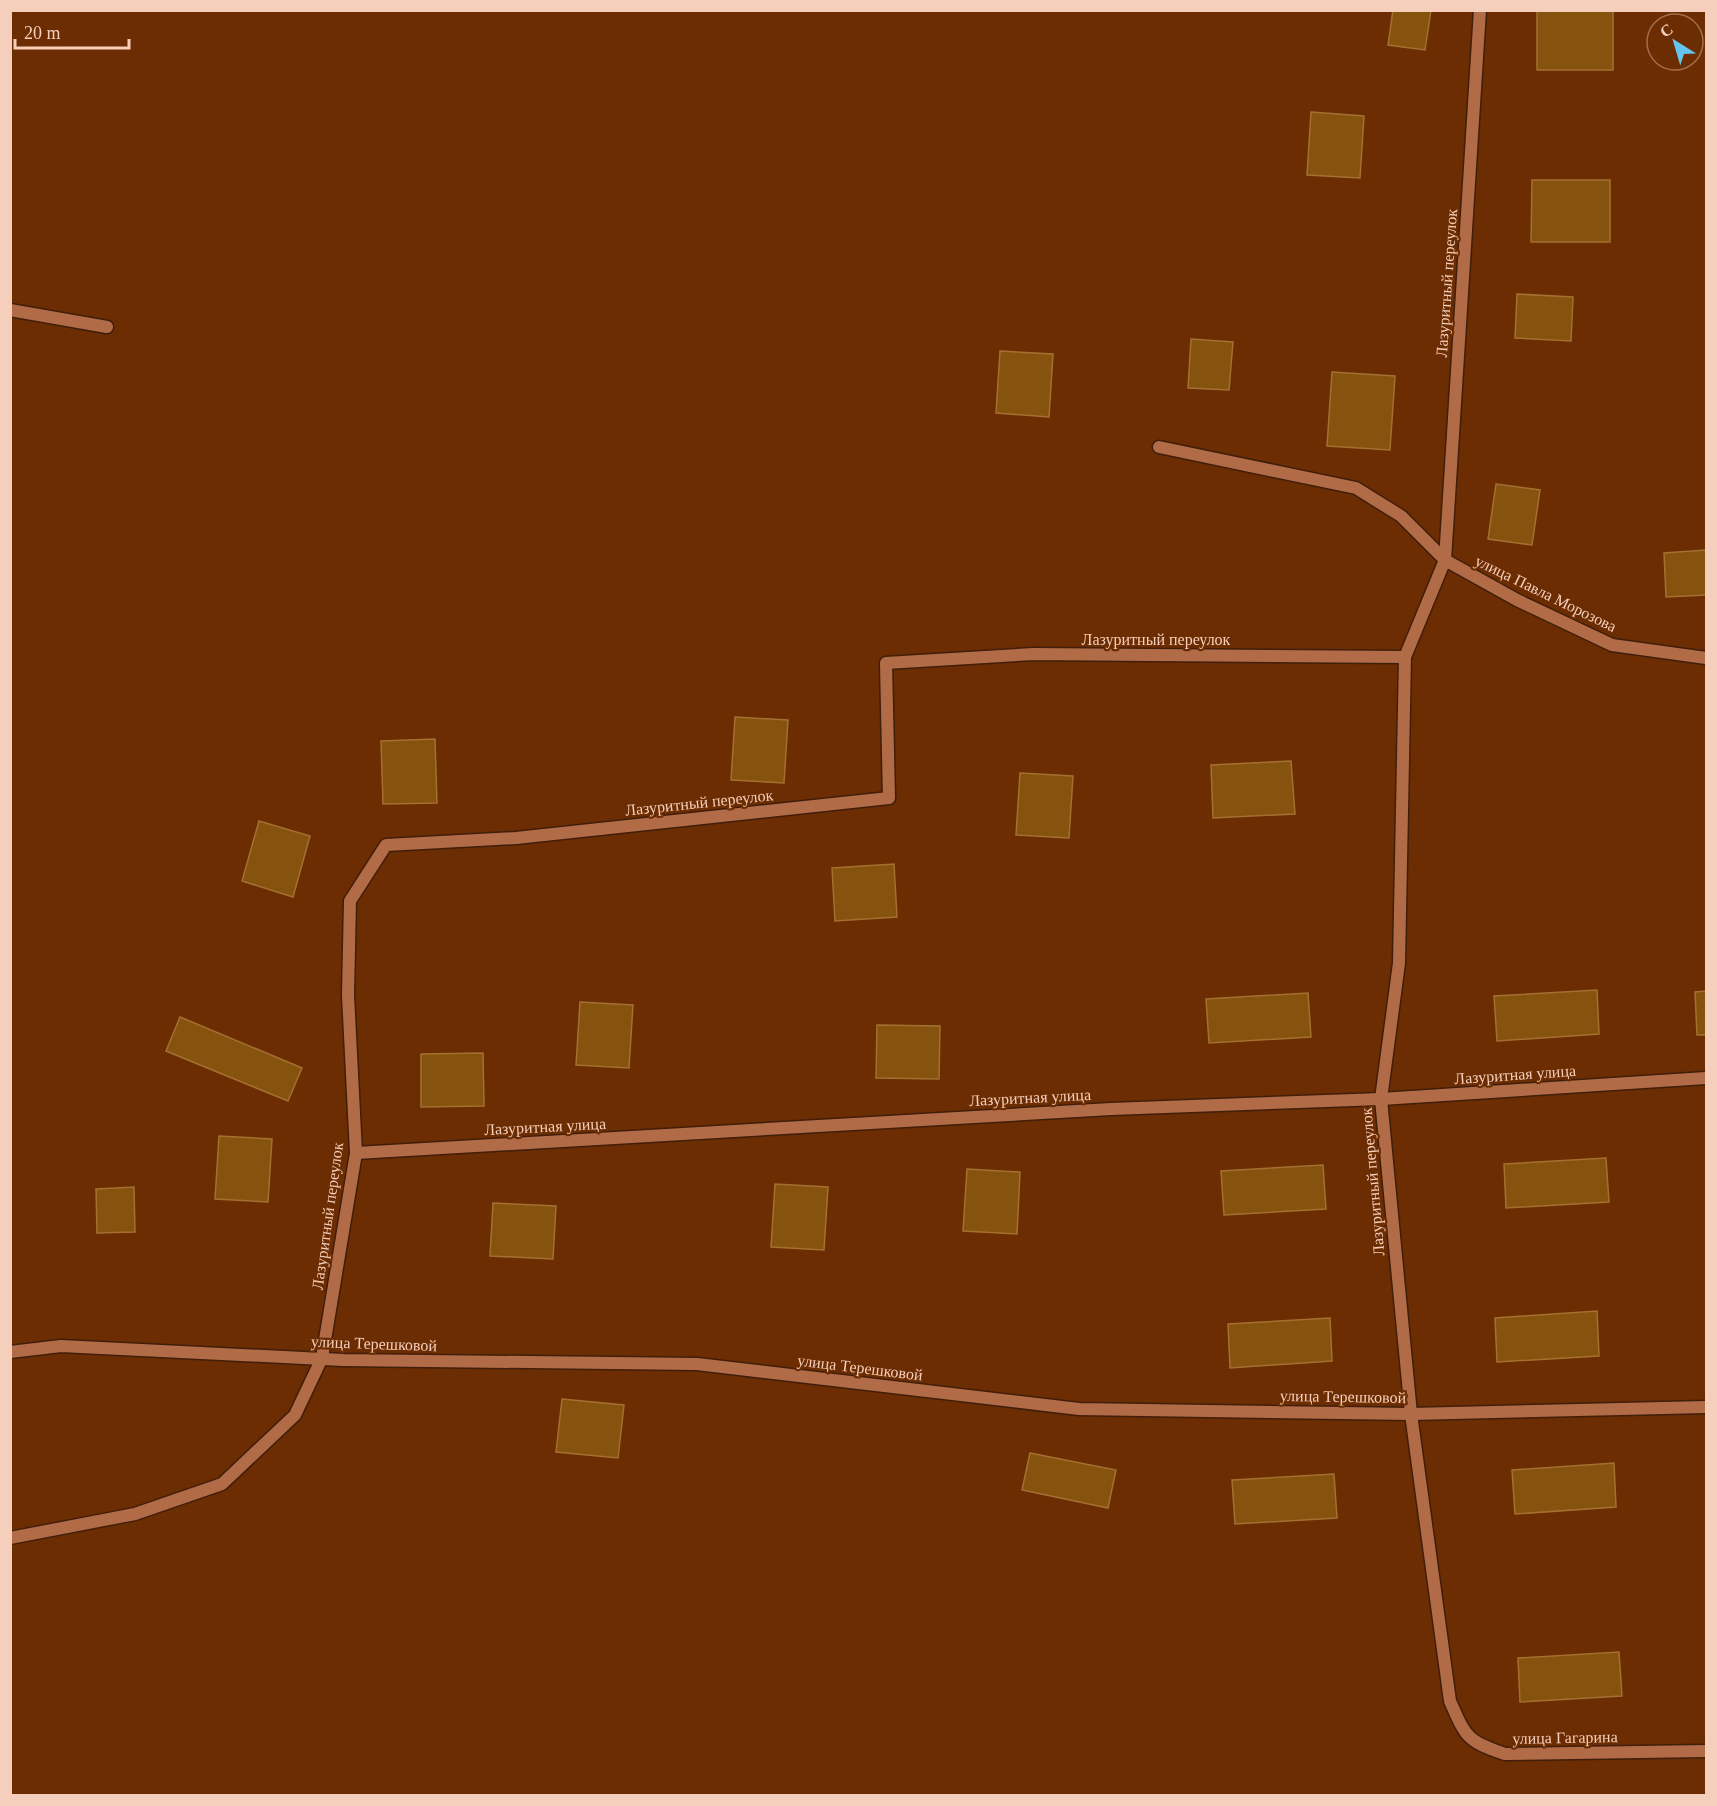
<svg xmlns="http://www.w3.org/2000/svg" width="1717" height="1806" viewBox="0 0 1717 1806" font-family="'Times New Roman',serif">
  <rect width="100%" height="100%" fill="#6c2d02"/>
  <g fill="#85530d" stroke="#a47032" stroke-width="1.5">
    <polygon points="1393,10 1431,10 1425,50 1388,45"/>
    <rect x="1537" y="10" width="76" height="60"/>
    <polygon points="1311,112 1364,116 1360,178 1307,175"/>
    <polygon points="1532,180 1610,180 1610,242 1531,242"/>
    <polygon points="1517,294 1573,297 1571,341 1515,338"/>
    <polygon points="1191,339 1233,342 1229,390 1188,388"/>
    <polygon points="1000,351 1053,354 1049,417 996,413"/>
    <polygon points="1332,372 1395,376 1390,450 1327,446"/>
    <polygon points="1496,484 1540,490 1532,545 1488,539"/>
    <polygon points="1706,550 1706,595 1666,597 1664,553"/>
    <polygon points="735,717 788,720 784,783 731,780"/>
    <polygon points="435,739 437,803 383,804 381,741"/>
    <polygon points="1291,761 1295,814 1213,818 1211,765"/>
    <polygon points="1020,773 1073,776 1069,838 1016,835"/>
    <polygon points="259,821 310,836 293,897 242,881"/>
    <polygon points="894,864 897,917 835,921 832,868"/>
    <polygon points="1597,990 1599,1034 1497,1041 1494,996"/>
    <polygon points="1706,991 1706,1035 1697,1035 1695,992"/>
    <polygon points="1308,993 1311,1037 1209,1043 1206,999"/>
    <polygon points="580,1002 633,1005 629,1068 576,1065"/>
    <polygon points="180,1017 302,1068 288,1101 166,1051"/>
    <polygon points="877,1025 940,1026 939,1079 876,1078"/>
    <polygon points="483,1053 484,1106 421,1107 421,1054"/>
    <polygon points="219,1136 272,1139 268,1202 215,1199"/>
    <polygon points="1606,1158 1609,1202 1506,1208 1504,1164"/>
    <polygon points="1323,1165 1326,1209 1224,1215 1221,1171"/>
    <polygon points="967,1169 1020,1172 1017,1234 963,1231"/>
    <polygon points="775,1184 828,1187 824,1250 771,1247"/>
    <polygon points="134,1187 135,1232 97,1233 96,1189"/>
    <polygon points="493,1203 556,1206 553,1259 490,1256"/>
    <polygon points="1597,1311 1599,1356 1497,1362 1495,1318"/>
    <polygon points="1330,1318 1332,1361 1230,1368 1228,1324"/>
    <polygon points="562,1399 624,1405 618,1458 556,1452"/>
    <polygon points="1030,1453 1116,1470 1108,1508 1022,1490"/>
    <polygon points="1614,1463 1616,1507 1515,1514 1512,1470"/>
    <polygon points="1334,1474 1337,1518 1235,1524 1232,1480"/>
    <polygon points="1619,1652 1622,1696 1520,1702 1518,1658"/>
  </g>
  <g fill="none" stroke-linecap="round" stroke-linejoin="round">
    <g stroke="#411e0b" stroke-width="15">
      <polyline id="lane" points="10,1538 135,1514 222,1484 295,1415 322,1358"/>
    </g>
    <g stroke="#411e0b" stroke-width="15">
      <g id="street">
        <path d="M1480,10l-35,550 -40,97 -6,306 -18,136 30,315 39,287c16,36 16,40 55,53l201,-3"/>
        <polyline points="10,310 107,327"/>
        <polyline points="1159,447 1356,488 1401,516 1445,560 1517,600 1612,645 1706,658"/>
        <polyline points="356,1153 1111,1109 1381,1099 1706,1078"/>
        <polyline points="10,1352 61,1346 343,1360 697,1364 1079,1409 1411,1414 1706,1407"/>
        <polyline points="322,1358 356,1153 348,995 350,901 386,845 516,838 889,798 886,663 1033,654 1405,657"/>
      </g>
    </g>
    <use href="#lane" stroke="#b16c47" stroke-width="12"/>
    <use href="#street" stroke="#b16c47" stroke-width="12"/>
  </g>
  <g text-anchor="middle" stroke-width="4.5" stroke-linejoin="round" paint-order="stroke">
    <g font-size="16" fill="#f6cfbc" stroke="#6c2d02">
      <text transform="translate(1446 283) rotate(-86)" y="6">Лазуритный переулок</text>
      <text transform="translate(1546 593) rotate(26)" y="6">улица Павла Морозова</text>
      <text x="1156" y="645">Лазуритный переулок</text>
      <text transform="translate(699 802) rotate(-6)" y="6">Лазуритный переулок</text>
      <text transform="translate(1515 1074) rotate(-4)" y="6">Лазуритная улица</text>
      <text transform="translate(1030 1097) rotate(-3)" y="6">Лазуритная улица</text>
      <text transform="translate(545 1126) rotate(-3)" y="6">Лазуритная улица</text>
      <text transform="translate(1372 1182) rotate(-95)" y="6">Лазуритный переулок</text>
      <text transform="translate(327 1216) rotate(-82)" y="6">Лазуритный переулок</text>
      <text transform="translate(374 1343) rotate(2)" y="6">улица Терешковой</text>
      <text transform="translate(860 1367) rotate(7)" y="6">улица Терешковой</text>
      <text transform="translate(1343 1396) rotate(1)" y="6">улица Терешковой</text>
      <text transform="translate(1565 1737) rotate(-1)" y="6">улица Гагарина</text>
    </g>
  </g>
  <rect width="1717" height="1806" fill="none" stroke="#f6cfbc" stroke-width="24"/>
  <g transform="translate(1675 42) rotate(323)"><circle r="28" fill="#6c2d02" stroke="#a36e4c" stroke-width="1.5"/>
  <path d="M0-4.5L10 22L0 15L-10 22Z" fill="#64c5ee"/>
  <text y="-9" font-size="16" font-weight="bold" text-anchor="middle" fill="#f6cfbc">С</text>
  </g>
  <path d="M15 39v9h114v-9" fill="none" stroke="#f6cfbc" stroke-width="3"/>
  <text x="24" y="39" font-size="18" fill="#f6cfbc" stroke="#6c2d02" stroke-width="4.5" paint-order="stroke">20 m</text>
</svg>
